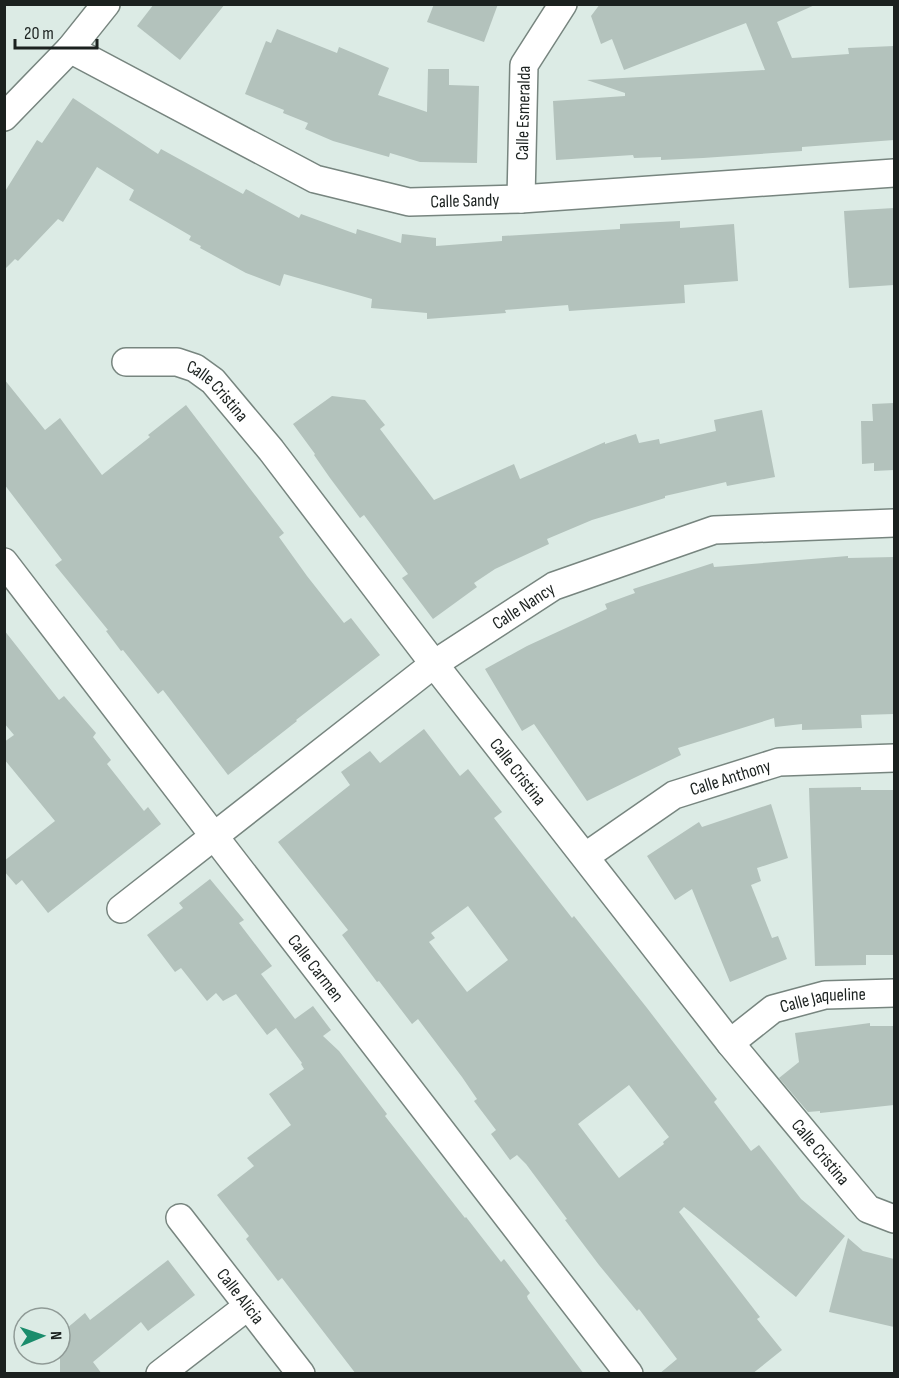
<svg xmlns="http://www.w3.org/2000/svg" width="899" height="1378" viewBox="0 0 899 1378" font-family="'Sofia Sans Condensed',sans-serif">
  <rect width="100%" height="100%" fill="#dcebe5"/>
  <g fill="#b3c2bc" fill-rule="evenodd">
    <polygon points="154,4 225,4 180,60 137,26"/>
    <polygon points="434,4 498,4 484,42 427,22"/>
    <polygon points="600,4 817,4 777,22 792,58 849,54 848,48 894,46 894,140 802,147 802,151 703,158 661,160 661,157 634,158 633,155 556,160 553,101 625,96 625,93 587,80 765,70 746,23 624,70 612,39 601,44 591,16"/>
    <polygon points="277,29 337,53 339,47 389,68 378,95 427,112 428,69 449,69 449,85 479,86 477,163 420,162 390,153 389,157 333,141 305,129 308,123 283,113 284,110 245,94 266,41 271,43"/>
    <polygon points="73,98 158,154 161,149 243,194 246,189 299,218 301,214 356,234 357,229 401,243 402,234 436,238 436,246 502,241 502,236 620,229 620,224 680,221 680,228 734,224 738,281 684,285 685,303 569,311 568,305 505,310 506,313 427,319 427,313 371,308 372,299 284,274 280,286 246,273 200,248 201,246 189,240 191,236 129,200 134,190 97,167 63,222 58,219 18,261 15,259 4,270 4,193 37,140 42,143"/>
    <polygon points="894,208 894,285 849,288 844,211"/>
    <polygon points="4,379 45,430 60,418 102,475 150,437 148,435 186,405 284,533 279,537 307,576 344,623 351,618 380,655 296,720 297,721 228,775 163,690 158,694 123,650 121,651 106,631 108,630 55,565 62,560 4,484"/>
    <polygon points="332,396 365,400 385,425 380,429 434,500 514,464 520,479 605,442 605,444 636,434 639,443 659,439 660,444 716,431 714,420 762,410 775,477 727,486 726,482 665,496 665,498 592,520 547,539 549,544 495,569 474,583 477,587 433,619 402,578 408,574 364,515 360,518 330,478 314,455 315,454 293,424"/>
    <polygon points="894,403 894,470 874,471 874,463 862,464 861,421 873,421 872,404"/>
    <polygon points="848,556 848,558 894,557 894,714 861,715 862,728 802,730 802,724 775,727 774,718 678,748 681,755 587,801 534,724 522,731 485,669 527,646 607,609 605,604 635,593 633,589 713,563 714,567"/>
    <polygon points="4,630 59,700 64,696 96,733 93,737 111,760 107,764 144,811 148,807 161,824 48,913 22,880 16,885 4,871 4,861 55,821 4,759 4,742 14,735 4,723"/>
    <path d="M424,729l36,47 8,-7 34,43 -8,6 78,100 2,-2 73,92 70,91 -3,3 37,49 8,-6 42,54 44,37 -49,61 -112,-90 -5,5 81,105 -3,2 25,31 -30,24h-93l18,-15 -38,-50 -2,2 -38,-46 -34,-45 2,-1 -41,-55 -9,-9 -7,5 -19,-26 5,-4 -22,-29 3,-2 -15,-22 -44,-58 -6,5 -33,-43 -2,1 -35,-47 6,-5 -70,-88 72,-57 -9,-13 29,-21 10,12zM468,906l40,54 -41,32 -38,-50 6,-4 -4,-5zM629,1085l40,52 -6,5 1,2 -45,34 -41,-54z"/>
    <polygon points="861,787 861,790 894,790 894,955 866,955 866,965 815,966 809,788"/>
    <polygon points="771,804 788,858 757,868 761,881 751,885 772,938 778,936 787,959 730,982 692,889 675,900 647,856 699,822 702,827"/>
    <polygon points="210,879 244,920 239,923 272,966 261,974 295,1019 313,1006 331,1030 323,1036 339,1051 387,1114 385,1116 465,1218 466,1217 501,1262 504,1259 530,1293 527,1296 528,1299 584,1374 356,1374 282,1278 278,1281 246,1239 249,1236 217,1195 254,1166 247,1158 291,1125 269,1094 304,1069 301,1064 302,1063 276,1028 267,1035 236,994 223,1001 216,993 207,1001 181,968 175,972 147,935 183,908 179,903"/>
    <polygon points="870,1023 870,1026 894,1026 894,1105 820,1113 820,1111 808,1112 779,1078 799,1062 795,1033"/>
    <polygon points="848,1238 863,1251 894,1259 894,1327 829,1312"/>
    <polygon points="168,1260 195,1295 148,1331 141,1322 93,1362 102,1374 60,1374 60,1334 85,1313 90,1320"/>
  </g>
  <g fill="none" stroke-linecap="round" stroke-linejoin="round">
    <g stroke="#77857f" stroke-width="30">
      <g id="minor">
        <path id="s1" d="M70,49l245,130 94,23 112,-3 373,-26"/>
        <polyline points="4,117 70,49 106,4"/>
        <path id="s2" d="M521,199l3,-134 39,-61"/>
        <path id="s3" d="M126,362h51l18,6 18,13 58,69 163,214 296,379 138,166 26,10"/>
        <path id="s4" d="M4,562l210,274 415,538"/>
        <path id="s5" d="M586,856l88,-61 105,-33 115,-4"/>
        <path id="s6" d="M121,909l313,-245 120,-78 160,-56 180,-7"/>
        <path id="s7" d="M730,1043l43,-34 52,-14 69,-2"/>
        <path id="s8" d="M180,1218l121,156"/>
        <polyline points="160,1374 248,1306"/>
      </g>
    </g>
    <use href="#minor" stroke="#fff" stroke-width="27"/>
  </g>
  <g text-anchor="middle" stroke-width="5" stroke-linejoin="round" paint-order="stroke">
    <g font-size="18" fill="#1b211f" stroke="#dcebe5">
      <text dy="6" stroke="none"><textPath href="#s2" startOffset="86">Calle Esmeralda</textPath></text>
      <text dy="6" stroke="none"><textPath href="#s1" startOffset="430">Calle Sandy</textPath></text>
      <text dy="6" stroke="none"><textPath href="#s3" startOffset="102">Calle Cristina</textPath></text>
      <text dy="6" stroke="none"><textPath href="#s6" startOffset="504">Calle Nancy</textPath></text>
      <text dy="6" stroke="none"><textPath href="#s3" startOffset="588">Calle Cristina</textPath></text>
      <text dy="6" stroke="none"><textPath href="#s5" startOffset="166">Calle Anthony</textPath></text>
      <text dy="6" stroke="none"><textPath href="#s4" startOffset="512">Calle Carmen</textPath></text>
      <text dy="6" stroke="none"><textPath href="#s7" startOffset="106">Calle Jaqueline</textPath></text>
      <text dy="6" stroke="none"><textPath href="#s3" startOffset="1074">Calle Cristina</textPath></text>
      <text dy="6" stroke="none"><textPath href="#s8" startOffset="99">Calle Alicia</textPath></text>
    </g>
  </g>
  <rect width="899" height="1378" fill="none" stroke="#1b211f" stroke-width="12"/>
  <g transform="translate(42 1336) rotate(88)"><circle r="28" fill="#dcebe5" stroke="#8f9a96" stroke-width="1.5"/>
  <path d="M0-4.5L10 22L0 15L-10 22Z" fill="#1b8c6c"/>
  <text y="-9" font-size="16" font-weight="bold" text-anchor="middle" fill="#1b211f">N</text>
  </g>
  <path d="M15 39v9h82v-9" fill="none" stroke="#1b211f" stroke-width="3"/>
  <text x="24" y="39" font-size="18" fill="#1b211f" stroke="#dcebe5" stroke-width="4.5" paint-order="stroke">20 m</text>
</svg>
